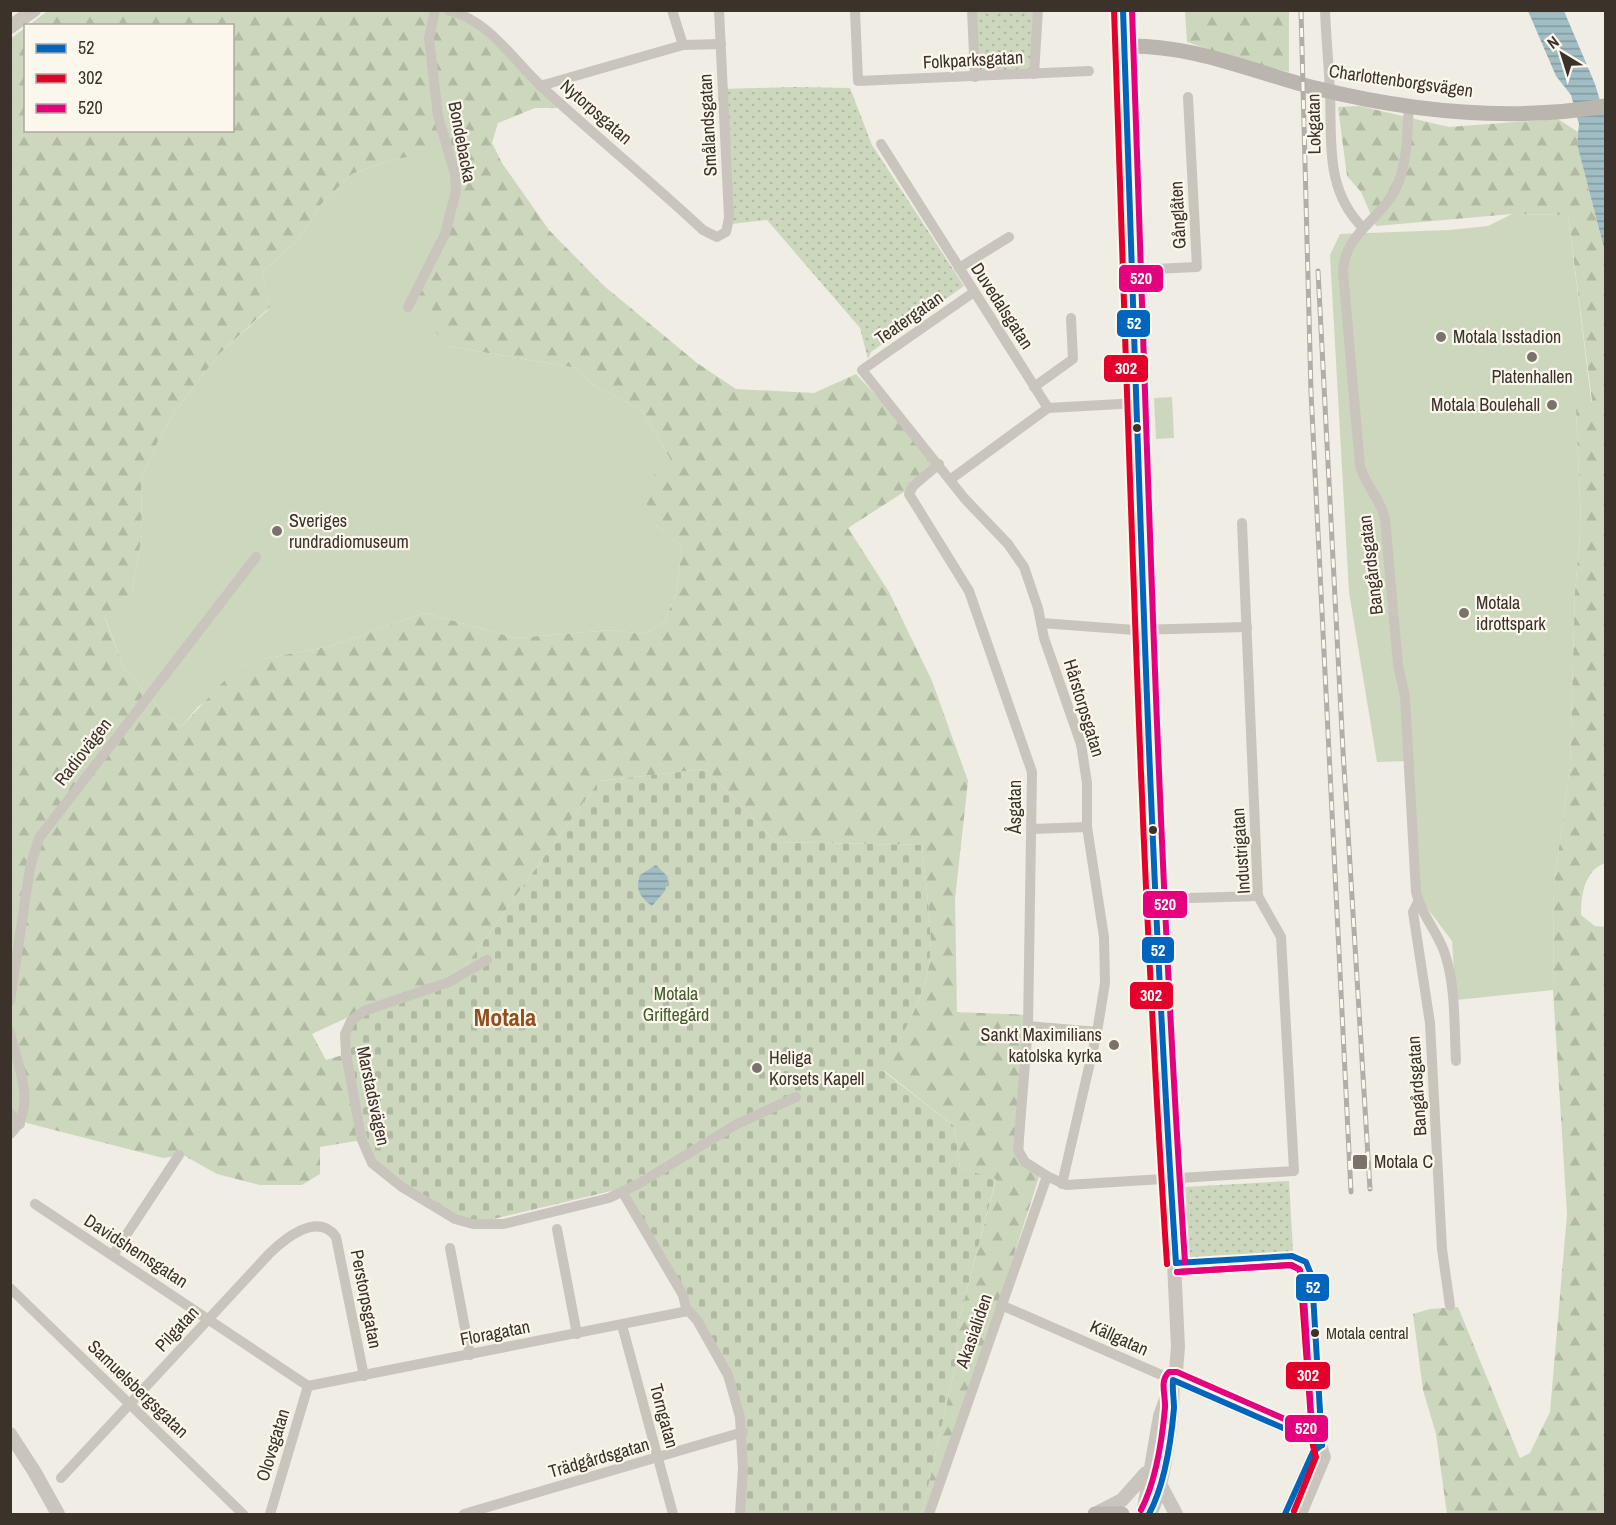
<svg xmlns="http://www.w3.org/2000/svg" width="1616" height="1525" viewBox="0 0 1616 1525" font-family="'Archivo Narrow',sans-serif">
  <defs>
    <pattern id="forest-firs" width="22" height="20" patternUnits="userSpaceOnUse" patternTransform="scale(1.5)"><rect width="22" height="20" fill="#cdd7be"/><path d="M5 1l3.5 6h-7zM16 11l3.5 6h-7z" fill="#b1b9a3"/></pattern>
    <pattern id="cemetery-stones" width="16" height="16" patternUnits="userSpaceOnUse" patternTransform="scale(1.5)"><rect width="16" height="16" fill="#cdd7be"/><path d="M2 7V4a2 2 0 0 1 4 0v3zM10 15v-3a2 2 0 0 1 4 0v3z" fill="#b1b9a3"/></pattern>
    <pattern id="park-dots" width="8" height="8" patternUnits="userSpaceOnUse" patternTransform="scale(1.5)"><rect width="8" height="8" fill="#cdd7be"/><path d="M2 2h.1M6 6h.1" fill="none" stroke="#b1b9a3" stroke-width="1.8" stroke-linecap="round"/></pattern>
    <pattern id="water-rules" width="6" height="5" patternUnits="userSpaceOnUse" patternTransform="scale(1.5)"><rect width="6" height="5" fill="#9fbdc3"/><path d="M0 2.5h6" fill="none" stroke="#839a9f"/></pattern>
  </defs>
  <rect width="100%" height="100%" fill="#f0ede5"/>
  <g fill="#cdd7be">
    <polygon points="448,149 456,183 447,346 577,368 594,386 642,410 672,462 654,523 682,548 676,594 664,622 644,634 611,630 515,638 425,613 331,646 263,659 198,707 181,727 163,712 124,668 105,617 132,592 142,535 141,480 158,441 174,413 219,354 270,308 262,272 298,240 322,203 352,174 390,160"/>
    <polygon points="1512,214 1568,215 1592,407 1576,410 1581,523 1575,592 1570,766 1554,885 1553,990 1456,1000 1452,941 1412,888 1409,761 1377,762 1349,592 1330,255 1340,234 1450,230 1488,226"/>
    <polygon points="1172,397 1174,438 1156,439 1154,398"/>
  </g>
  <g fill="url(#forest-firs)" fill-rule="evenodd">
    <path d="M49,10l410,1 106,97h-30l-37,15 -6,20 10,20 47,67 54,55 94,78 39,26 78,4 42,-19 82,88 -27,19 -4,9 -59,38 41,64 43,89 36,100 -13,118 2,113 72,3 -6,146 16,16 -108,337h-9l34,-152 1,-35 39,-147 -36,-12 -6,-42 -72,-57c19,-31 46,-76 48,-114 2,-36 -5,-74 -8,-110l-146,-3 -70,-73 -107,12 -142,197 -102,36 -43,20 14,26 20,-6 16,86 -42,7v27l-18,11h-42l-43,-11 -34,-19 -20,3 -140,-36 -12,-12 -1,-1071 15,-11 1,102h206v-104l-203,-1zM448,150l8,33 -5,39 -36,84 32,40 130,22 17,18 48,24 30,52 -32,24 14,37 28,25 -6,46 -12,28 -20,12 -33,-4 -96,8 -90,-25 -94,33 -68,13 -38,21 -44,47 -18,-15 -39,-44 -19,-50 27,-26 10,-57 -1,-55 17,-39 16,-28 45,-59 51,-47 -8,-35 36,-32 24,-37 30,-29 38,-14z"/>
    <polygon points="1185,11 1289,11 1289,72 1246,62 1187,42"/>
    <path d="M1360,106l89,21 109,-8 20,13 -1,12 28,108 1,611c-22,6 -25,33 -25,52l14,11 11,1 -2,587h-157l-11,-80 -13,-44 -10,-76 17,-5 28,-2 62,151 10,-5 20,-41 17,-198 -14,-224 1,-105 16,-119 5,-174 6,-69 -5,-114 16,-8 -24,-186 -56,-1 -136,12 -15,-34 -14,-16 -9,-69z"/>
  </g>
  <path fill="url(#cemetery-stones)" d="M706,769l70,73 146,3c3,36 10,74 8,110 -2,38 -29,83 -48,115l72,56 6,42 36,11 -39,148 -1,35 -34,152h-184l5,-14 -10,-107 -109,-205 -139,33 -27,-3 -86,-55 -27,-135 10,-14 102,-36 142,-197z"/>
  <g fill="url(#park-dots)">
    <polygon points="969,11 1039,11 1037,70 971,76"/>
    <polygon points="794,87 850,88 872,145 964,286 871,352 868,359 860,328 767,220 731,224 721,89"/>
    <polygon points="1289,1181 1293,1252 1188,1258 1184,1187"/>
  </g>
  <g fill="url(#water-rules)">
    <polygon points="1528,11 1564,11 1595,84 1605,117 1605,252 1577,144 1579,124 1571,95 1556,76"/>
    <path d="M656,865l12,12 -3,14 -13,15c-12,-9 -17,-16 -12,-31z"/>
  </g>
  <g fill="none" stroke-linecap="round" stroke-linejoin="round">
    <g stroke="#c9c5bd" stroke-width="10">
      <path d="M448,10c42,11 64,49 94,77 53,49 109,94 161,143l14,7 9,-5 3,-14 -10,-208"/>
      <polyline points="672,10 683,45"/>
      <polyline points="855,10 858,81 1089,71"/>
      <polyline points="972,10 975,77"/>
      <path d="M1325,10c1,28 4,56 5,83 2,50 -5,97 33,135"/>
      <polyline points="1034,74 1038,10"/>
      <polyline points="540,86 683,45 721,44"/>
      <path d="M1409,105c-2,26 -1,58 -13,83 -15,32 -52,45 -53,84l17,194c5,19 21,33 25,53l13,146 7,32 11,195c5,23 22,40 29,62 11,33 9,73 11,107"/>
      <polyline points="881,144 1048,408 1138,403"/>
      <polyline points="959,268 1009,237"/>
      <polyline points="1132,270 1197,267 1188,97"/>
      <polyline points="974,292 862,370 965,499 1008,544 1024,567 1038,608 1044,638 1081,744 1087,783 1087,827 1104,937 1105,983 1097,1032 1062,1184"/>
      <polyline points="408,307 445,234 456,191 455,174 438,116 429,38 435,10"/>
      <polyline points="1034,387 1073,359 1071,318"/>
      <polyline points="939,464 913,486 909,494 969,591 1032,772 1028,1026 1018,1150 1025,1162 1047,1176"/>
      <polyline points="951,479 1048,408"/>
      <polyline points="1041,623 1135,630 1247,627"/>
      <polyline points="1032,829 1087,827"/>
      <polyline points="1156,899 1258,896"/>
      <polyline points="1418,902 1413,912 1430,1023 1442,1249 1450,1306"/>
      <polyline points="487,960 449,982 364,1011 351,1021 345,1034 346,1054 362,1140 372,1163 402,1187 455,1219 473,1224 503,1224 609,1198 640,1183 737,1124 796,1097"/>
      <polyline points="10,1001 30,868 39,838 256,557"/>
      <polyline points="1028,1026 1097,1032"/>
      <path d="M10,1032c7,34 29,75 0,102"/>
      <polyline points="10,1113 20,1124"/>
      <polyline points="623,1193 683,1295 686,1308 697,1320 728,1375 740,1417 743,1468 740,1514"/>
      <polyline points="35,1204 308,1386"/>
      <polyline points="557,1229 577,1334"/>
      <polyline points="450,1248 470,1355"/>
      <polyline points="113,1255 179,1155"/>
      <polyline points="10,1288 243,1514"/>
      <polyline points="1001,1305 1322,1445"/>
      <polyline points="622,1325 673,1514"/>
      <polyline points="308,1386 688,1311"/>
      <path d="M61,1478l208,-224c15,-15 49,-43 67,-17l28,139"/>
      <polyline points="270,1514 308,1386"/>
      <polyline points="464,1514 743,1432"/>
      <polyline points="929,1514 1047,1176 1066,1185 1294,1171 1281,937 1258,896 1242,523"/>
      <polyline points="1285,1514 1313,1452 1322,1445"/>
      <polyline points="1302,1514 1326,1457 1322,1445"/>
    </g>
    <g stroke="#c9c5bd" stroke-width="14">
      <polyline points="10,27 34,10"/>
      <polyline points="1124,46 1149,739 1178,1347 1176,1371 1160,1416 1143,1514"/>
      <polyline points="10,1434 34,1471 58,1514"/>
      <polyline points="1160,1484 1176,1514"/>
      <polyline points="1095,1514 1122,1500 1146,1473"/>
      <path d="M1149,1514c13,-16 26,-107 23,-129"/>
    </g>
    <g stroke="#bab5ad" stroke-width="15">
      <path d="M1123,10l1,36c67,-2 127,25 191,42 93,23 195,34 291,18"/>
      <polyline points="1095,1514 1122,1514"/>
    </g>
    <g stroke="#b1ada7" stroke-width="5">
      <g id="rail">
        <polyline points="1301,10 1311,392 1351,1192"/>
        <polyline points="1318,271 1343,751 1370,1189"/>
      </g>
    </g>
    <use href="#rail" stroke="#fcf7ed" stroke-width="3" stroke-dasharray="9" stroke-linecap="butt"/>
    <g stroke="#fcf7ed" stroke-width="10">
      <g id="bus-1">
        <path d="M1123,10c15,418 25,836 53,1253"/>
        <polyline points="1176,1263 1292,1256 1306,1262 1312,1277 1322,1445"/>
        <path d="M1149,1514c16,-30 22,-72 25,-106 0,-9 -2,-19 -1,-28l149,65"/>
        <polyline points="1285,1514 1313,1452 1322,1445"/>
      </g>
    </g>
    <g stroke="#fcf7ed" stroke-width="10">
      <g id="bus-2">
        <path d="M1114,10c15,418 25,837 53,1254"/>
        <polyline points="1177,1272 1292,1265 1300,1270 1313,1446 1316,1457 1294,1511"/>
      </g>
    </g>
    <g stroke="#fcf7ed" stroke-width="10">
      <g id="bus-3">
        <path d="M1132,10c15,418 25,836 53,1252"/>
        <path d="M1141,1510c15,-29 21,-69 24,-102 1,-12 -6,-27 4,-36h8l135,59 -9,-152 -4,-10 -9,-4 -113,7"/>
      </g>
    </g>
    <use href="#bus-1" stroke="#0065bd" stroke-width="6"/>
    <use href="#bus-2" stroke="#e4002b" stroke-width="6"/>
    <use href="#bus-3" stroke="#e5007d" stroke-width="6"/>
  </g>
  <g fill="#7a736b" stroke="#fcf7ed" stroke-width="2">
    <circle cx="1441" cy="337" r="6"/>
    <circle cx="1532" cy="357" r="6"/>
    <circle cx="1552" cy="405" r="6"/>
    <circle cx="277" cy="531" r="6"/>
    <circle cx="1464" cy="613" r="6"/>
    <circle cx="1114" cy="1045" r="6"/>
    <circle cx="757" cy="1068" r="6"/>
    <rect x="1352" y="1154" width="16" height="16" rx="3"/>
  </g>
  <g fill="#3b322a" stroke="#fcf7ed" stroke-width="2">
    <circle cx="1137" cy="428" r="5"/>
    <circle cx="1153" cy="830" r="5"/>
    <circle cx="1315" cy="1333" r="5"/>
  </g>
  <g text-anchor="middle" stroke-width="4.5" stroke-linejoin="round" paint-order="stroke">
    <g font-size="16" fill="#3b322a" stroke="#fcf7ed" text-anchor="start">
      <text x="1326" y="1339">Motala central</text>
    </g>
    <g font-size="18" fill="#3b322a" stroke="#fcf7ed">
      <text transform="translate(973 60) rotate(-3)" y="6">Folkparksgatan</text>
      <text transform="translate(1401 81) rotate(8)" y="6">Charlottenborgsvägen</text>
      <text transform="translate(596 112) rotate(41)" y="6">Nytorpsgatan</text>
      <text transform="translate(1314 124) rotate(-91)" y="6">Lokgatan</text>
      <text transform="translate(708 125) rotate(-93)" y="6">Smålandsgatan</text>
      <text transform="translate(462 142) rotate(79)" y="6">Bondebacka</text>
      <text transform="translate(1178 215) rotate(-93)" y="6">Gånglåten</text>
      <text transform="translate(1002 306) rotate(57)" y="6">Duvedalsgatan</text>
      <text transform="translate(909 318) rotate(-35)" y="6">Teatergatan</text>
      <text transform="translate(1371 565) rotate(-97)" y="6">Bangårdsgatan</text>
      <text transform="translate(1084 708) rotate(73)" y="6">Hårstorpsgatan</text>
      <text transform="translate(83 752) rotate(-52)" y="6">Radiovägen</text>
      <text transform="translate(1015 807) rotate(-90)" y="6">Åsgatan</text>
      <text transform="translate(1241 851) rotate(-94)" y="6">Industrigatan</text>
      <text transform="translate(1417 1086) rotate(-94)" y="6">Bangårdsgatan</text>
      <text transform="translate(373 1096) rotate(78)" y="6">Marstadsvägen</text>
      <text transform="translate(136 1251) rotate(33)" y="6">Davidshemsgatan</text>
      <text transform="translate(366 1299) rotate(79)" y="6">Perstorpsgatan</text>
      <text transform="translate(177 1329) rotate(-47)" y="6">Pilgatan</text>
      <text transform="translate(974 1331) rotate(-71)" y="6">Akasialiden</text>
      <text transform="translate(495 1333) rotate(-11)" y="6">Floragatan</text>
      <text transform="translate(1119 1338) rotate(24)" y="6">Källgatan</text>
      <text transform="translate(138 1389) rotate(44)" y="6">Samuelsbergsgatan</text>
      <text transform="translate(664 1416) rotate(75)" y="6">Torngatan</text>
      <text transform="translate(273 1445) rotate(-73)" y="6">Olovsgatan</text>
      <text transform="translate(599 1458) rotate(-16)" y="6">Trädgårdsgatan</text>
    </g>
    <g font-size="18" fill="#3b322a" stroke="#fcf7ed" text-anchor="start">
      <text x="1453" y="343">Motala Isstadion</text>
      <text x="1532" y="383" text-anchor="middle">Platenhallen</text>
      <text x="1540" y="411" text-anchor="end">Motala Boulehall</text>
      <text x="289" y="527">Sveriges<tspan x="289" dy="21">rundradiomuseum</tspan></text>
      <text x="1476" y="609">Motala<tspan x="1476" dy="21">idrottspark</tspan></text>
      <text x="1102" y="1041" text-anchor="end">Sankt Maximilians<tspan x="1102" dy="21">katolska kyrka</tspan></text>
      <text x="769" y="1064">Heliga<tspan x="769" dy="21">Korsets Kapell</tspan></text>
      <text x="1374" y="1168">Motala C</text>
    </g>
    <g font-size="18" fill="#425c2c" stroke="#fcf7ed">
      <text x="676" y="1000">Motala<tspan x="676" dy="21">Griftegård</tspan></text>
    </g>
    <g font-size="24" font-weight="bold" fill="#914d1d" stroke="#fcf7ed">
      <text x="505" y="1026">Motala</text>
    </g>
  </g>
  <g stroke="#fcf7ed" stroke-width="2">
    <rect x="1118" y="264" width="46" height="29" rx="6" fill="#e5007d"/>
    <rect x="1116" y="309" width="35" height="29" rx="6" fill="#0065bd"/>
    <rect x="1103" y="354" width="46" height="29" rx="6" fill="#e4002b"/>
    <rect x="1142" y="890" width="46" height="29" rx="6" fill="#e5007d"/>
    <rect x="1141" y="936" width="34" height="28" rx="6" fill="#0065bd"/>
    <rect x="1129" y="981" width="45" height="29" rx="6" fill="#e4002b"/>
    <rect x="1295" y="1273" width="35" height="29" rx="6" fill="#0065bd"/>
    <rect x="1285" y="1361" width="46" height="29" rx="6" fill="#e4002b"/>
    <rect x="1284" y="1414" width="45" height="29" rx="6" fill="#e5007d"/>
  </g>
  <g font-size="16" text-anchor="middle" font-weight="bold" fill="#fff">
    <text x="1141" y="284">520</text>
    <text x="1134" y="329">52</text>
    <text x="1126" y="374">302</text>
    <text x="1165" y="910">520</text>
    <text x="1158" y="956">52</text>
    <text x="1151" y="1001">302</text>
    <text x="1313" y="1293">52</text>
    <text x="1308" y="1381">302</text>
    <text x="1306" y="1434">520</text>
  </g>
  <rect width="1616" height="1525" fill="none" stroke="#3b322a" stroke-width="24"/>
  <rect x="24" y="24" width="210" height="108" fill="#fcf7ed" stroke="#afa89f" stroke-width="1.5"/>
  <rect x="36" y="44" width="30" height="9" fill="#0065bd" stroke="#afa89f" stroke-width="1.5"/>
  <text x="78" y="54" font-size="18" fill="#3b322a">52</text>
  <rect x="36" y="74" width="30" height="9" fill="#e4002b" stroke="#afa89f" stroke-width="1.5"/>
  <text x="78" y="84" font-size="18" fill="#3b322a">302</text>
  <rect x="36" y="104" width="30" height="9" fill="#e5007d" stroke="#afa89f" stroke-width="1.5"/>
  <text x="78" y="114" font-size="18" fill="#3b322a">520</text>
  <g transform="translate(1562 54) rotate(322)" stroke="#fcf7ed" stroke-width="4.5" paint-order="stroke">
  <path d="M0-4.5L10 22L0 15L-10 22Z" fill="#3b322a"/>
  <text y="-9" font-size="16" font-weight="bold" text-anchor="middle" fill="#3b322a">N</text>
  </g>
</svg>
